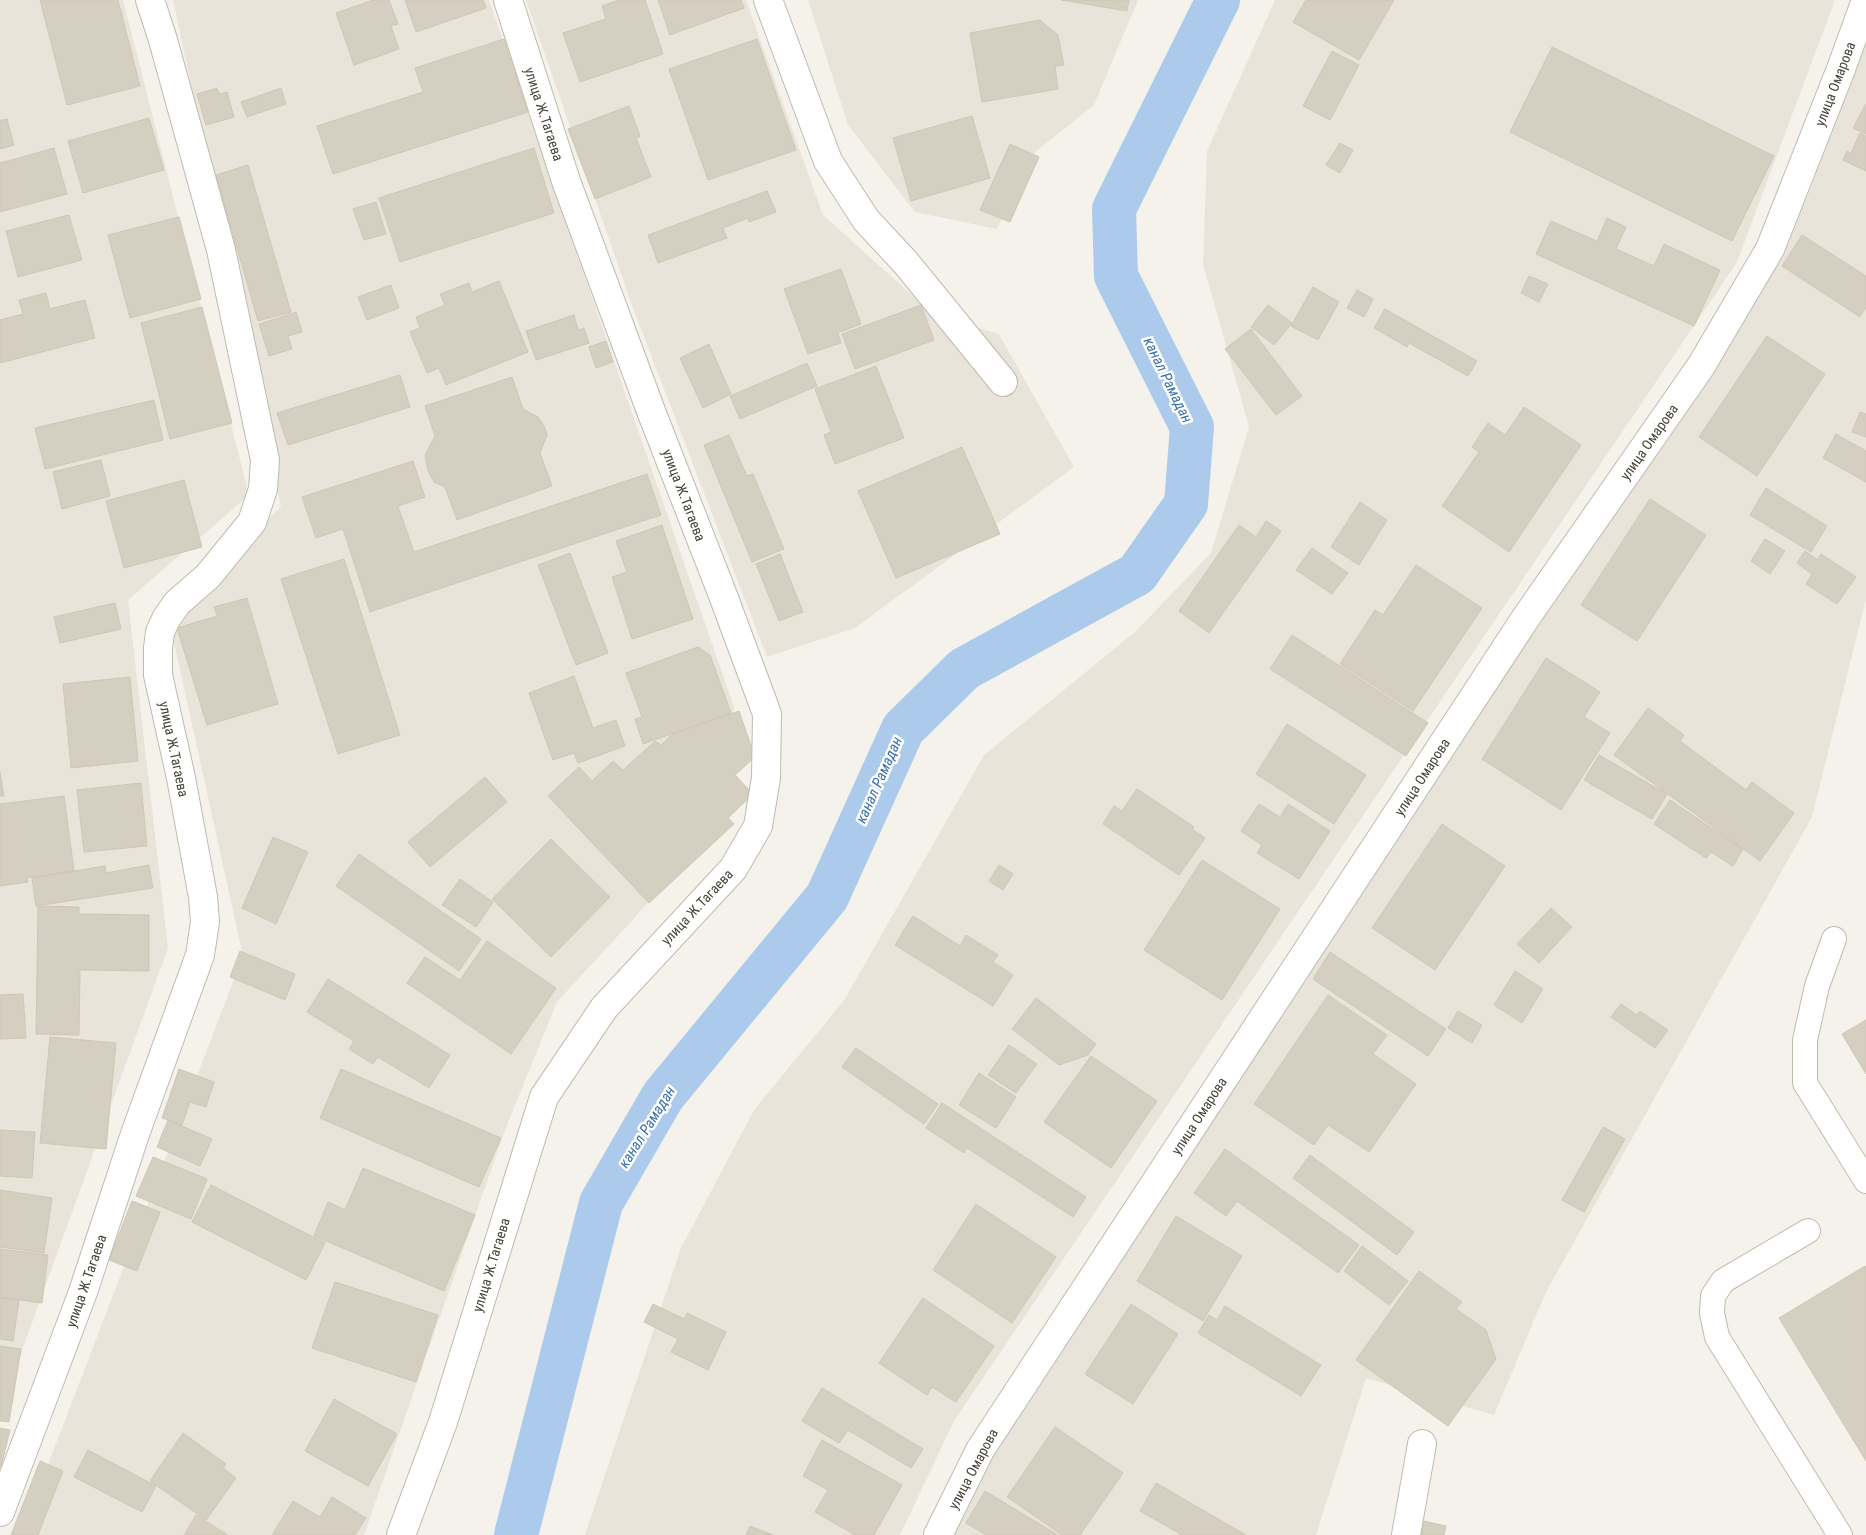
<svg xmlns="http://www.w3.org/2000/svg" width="1866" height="1535" viewBox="0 0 1866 1535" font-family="'Roboto Condensed',sans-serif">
  <rect width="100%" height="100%" fill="#f4f2eb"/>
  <g fill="#e8e4d9">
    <polygon points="0,0 123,0 249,495 128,600 168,948 0,1411"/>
    <polygon points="173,0 489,0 734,707 726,781 694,853 557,1002 505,1130 364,1535 21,1535 243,956 167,611 281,507"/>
    <polygon points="526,0 746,0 823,215 934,315 999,334 1074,467 855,628 767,657 633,308"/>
    <polygon points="808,0 1138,0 1094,105 1029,157 997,229 915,212 848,125"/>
    <polygon points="1275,0 1835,0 1737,262 954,1421 900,1535 585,1535 681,1248 754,1110 845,999 984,755 1135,632 1211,553 1249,427 1203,264 1207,151"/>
    <polygon points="1866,28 1866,599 1812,817 1546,1292 1494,1415 1366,1378 1316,1535 953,1535 979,1474 1755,283"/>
  </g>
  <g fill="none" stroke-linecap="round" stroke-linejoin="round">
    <polyline stroke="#accbec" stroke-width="44" points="516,1535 601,1203 663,1096 827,897 903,729 964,669 1137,574 1186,504 1192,427 1116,276 1114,209 1218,0"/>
  </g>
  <g fill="#d5cfc1" stroke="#cfc7b5">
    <polygon points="40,0 118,0 140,86 67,105"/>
    <polygon points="373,0 389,0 398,24 391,26 399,49 354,65 336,13"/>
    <polygon points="405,0 483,0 486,8 416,32"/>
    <polygon points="619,0 645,0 663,54 580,82 563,33 606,19 602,6"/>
    <polygon points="658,0 741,0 744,8 670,35"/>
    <polygon points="1061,0 1129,0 1127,11"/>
    <polygon points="1306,0 1394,0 1359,60 1293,22"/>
    <polygon points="1040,20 1058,35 1064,65 1055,66 1058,89 982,102 970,33"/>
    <polygon points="504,39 528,112 333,174 317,126 423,92 415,68"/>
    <polygon points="757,39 796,150 708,180 669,69"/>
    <polygon points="1552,47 1774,156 1732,241 1510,132"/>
    <polygon points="1332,51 1359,65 1330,120 1303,106"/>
    <polygon points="217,88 219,94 227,92 234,117 206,125 197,94"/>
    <polygon points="281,88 286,104 247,117 241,102"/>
    <polygon points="1866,104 1866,134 1853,128"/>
    <polygon points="629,106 640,136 636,138 651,177 595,199 568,129"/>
    <polygon points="972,116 990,178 911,201 893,138"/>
    <polygon points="149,118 164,170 83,193 68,141"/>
    <polygon points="7,119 14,145 0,149 0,121"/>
    <polygon points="1860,133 1866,136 1866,171 1843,160 1847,151 1851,153"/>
    <polygon points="1340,143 1353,150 1340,173 1326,165"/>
    <polygon points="1010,144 1039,157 1010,222 980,210"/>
    <polygon points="54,148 67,194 0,212 0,163"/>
    <polygon points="534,148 554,213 400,262 379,198"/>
    <polygon points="248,165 291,312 258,321 216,175"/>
    <polygon points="767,191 776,212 749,222 748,218 723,228 727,238 658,263 648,235"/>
    <polygon points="376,202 386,234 364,240 353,209"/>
    <polygon points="69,215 82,260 18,277 6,231"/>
    <polygon points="179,217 201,299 130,318 108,235"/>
    <polygon points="1607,218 1626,227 1616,249 1654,266 1664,244 1720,270 1694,326 1536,254 1551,221 1597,241"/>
    <polygon points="1802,235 1866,276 1866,307 1860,317 1782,266"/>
    <polygon points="841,269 861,324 838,333 841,343 808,354 784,289"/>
    <polygon points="1529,276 1548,284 1539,302 1521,293"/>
    <polygon points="499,281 528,352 446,385 439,368 427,373 410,332 420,328 416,317 445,305 440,294 469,283 472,292"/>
    <polygon points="391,285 399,308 367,320 358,297"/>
    <polygon points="1313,287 1339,302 1318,340 1291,326"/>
    <polygon points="1357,290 1373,299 1364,317 1347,308"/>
    <polygon points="46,293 50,309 85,300 95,338 0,363 0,320 23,314 19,300"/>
    <polygon points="921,305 934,340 855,369 842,334"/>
    <polygon points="1268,305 1292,323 1274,345 1251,327"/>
    <polygon points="202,307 232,423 170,439 141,323"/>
    <polygon points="1385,309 1477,361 1468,376 1409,343 1407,347 1374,328"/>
    <polygon points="296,312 302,332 288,336 292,349 269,356 259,324"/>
    <polygon points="574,315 578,330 584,328 589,343 536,360 526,331"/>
    <polygon points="1251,329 1302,396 1276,415 1225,349"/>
    <polygon points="1767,336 1825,374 1757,476 1699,437"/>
    <polygon points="606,341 613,362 596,368 589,347"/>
    <polygon points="709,344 731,394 703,408 680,358"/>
    <polygon points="807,363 817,386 740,419 730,396"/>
    <polygon points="876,366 904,438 835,464 824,435 831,432 815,389"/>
    <polygon points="400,375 410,407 288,445 277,413"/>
    <polygon points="512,377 523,409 538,417 544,426 547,435 540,453 552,486 457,520 445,487 434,482 428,471 425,455 435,436 425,406"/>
    <polygon points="154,400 163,440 45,469 35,428"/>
    <polygon points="1524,407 1581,445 1509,552 1442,506 1479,452 1472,447 1488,423 1505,435"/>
    <polygon points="1860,412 1866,414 1866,437 1852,432"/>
    <polygon points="1836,434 1866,451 1866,482 1823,458"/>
    <polygon points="729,435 747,476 753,474 784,549 752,562 704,445"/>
    <polygon points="962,447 1000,534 896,578 858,491"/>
    <polygon points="101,460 110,496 62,509 53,472"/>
    <polygon points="413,461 425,497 398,506 414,552 647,474 661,515 370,612 343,529 316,538 302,497"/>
    <polygon points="184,480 202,547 124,568 106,501"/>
    <polygon points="1766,488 1827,526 1811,552 1750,515"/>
    <polygon points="1650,499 1706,535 1637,641 1581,605"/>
    <polygon points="1360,502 1387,520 1359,565 1331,547"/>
    <polygon points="1266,521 1281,531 1209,633 1179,611 1239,525 1256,537"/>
    <polygon points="662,525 693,619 632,639 612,577 627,572 616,541"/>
    <polygon points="1765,539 1785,551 1770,574 1751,561"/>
    <polygon points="1312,548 1348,573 1332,594 1296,570"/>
    <polygon points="1805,551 1818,560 1821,554 1856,577 1837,604 1806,584 1812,574 1797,563"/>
    <polygon points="570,553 608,653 576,665 538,565"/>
    <polygon points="780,554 803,612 779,621 756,564"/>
    <polygon points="344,559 400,735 338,754 281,579"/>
    <polygon points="1416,565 1482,608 1413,711 1340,664 1375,610 1383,615"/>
    <polygon points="247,598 278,704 207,725 177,628 217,616 214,607"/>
    <polygon points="115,603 121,629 60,643 54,617"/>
    <polygon points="1292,635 1428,723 1406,756 1270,669"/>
    <polygon points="698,647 710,655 731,713 643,744 635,719 642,717 626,673"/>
    <polygon points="1546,658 1600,692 1584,717 1610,733 1561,810 1482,759"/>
    <polygon points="574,676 593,728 616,720 625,746 578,763 574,753 553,760 529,693"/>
    <polygon points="130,677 138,761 71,768 63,684"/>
    <polygon points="1648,708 1684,735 1680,741 1746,790 1752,782 1794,813 1760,861 1614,755"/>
    <polygon points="739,711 755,757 735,775 753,794 728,818 734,824 649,903 548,796 579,767 592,781 613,761 623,770 655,741 661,745 673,734"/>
    <polygon points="1287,724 1366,775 1334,824 1256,774"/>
    <polygon points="1599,755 1667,794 1652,819 1584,780"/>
    <polygon points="0,772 4,796 0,796"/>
    <polygon points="485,777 507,802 430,867 408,842"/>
    <polygon points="141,783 147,846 84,852 77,790"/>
    <polygon points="1137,789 1194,827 1192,829 1205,838 1179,875 1103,824 1114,806 1122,811"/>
    <polygon points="64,796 74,871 27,878 28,882 0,886 0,804"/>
    <polygon points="1670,800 1743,849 1733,866 1711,852 1706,858 1654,824"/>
    <polygon points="1259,804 1280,817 1288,804 1330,831 1299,879 1257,853 1262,845 1241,831"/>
    <polygon points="1442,824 1505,866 1435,970 1372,928"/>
    <polygon points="273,837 308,852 276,924 242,908"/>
    <polygon points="551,839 610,897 551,957 492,899"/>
    <polygon points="359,854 481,939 459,971 336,886"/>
    <polygon points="1202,860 1280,909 1222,1000 1144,950"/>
    <polygon points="149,865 153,888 36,906 32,878 105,866 106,873"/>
    <polygon points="999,865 1013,874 1003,890 989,881"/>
    <polygon points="460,879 493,902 476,927 442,905"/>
    <polygon points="38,906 79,907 79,914 149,915 149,971 80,970 79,1035 36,1034"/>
    <polygon points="1551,908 1572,927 1539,963 1517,944"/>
    <polygon points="913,916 960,946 966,935 998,955 993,962 1013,975 993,1006 895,945"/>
    <polygon points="487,941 556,988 511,1054 407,983 425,957 460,980"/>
    <polygon points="240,951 295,974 285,1000 230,977"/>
    <polygon points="1330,952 1446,1029 1428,1056 1313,979"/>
    <polygon points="1515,971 1543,989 1522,1023 1494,1005"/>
    <polygon points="328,979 450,1055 429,1088 378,1057 373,1064 349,1049 354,1041 307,1012"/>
    <polygon points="23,994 26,1038 0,1039 0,995"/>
    <polygon points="1328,995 1387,1035 1373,1054 1416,1084 1369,1152 1328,1125 1314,1145 1254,1104"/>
    <polygon points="1036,998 1096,1044 1088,1055 1059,1065 1012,1029"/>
    <polygon points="1621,1004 1637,1015 1640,1011 1668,1030 1655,1048 1611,1017"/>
    <polygon points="1458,1011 1482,1025 1472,1043 1448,1028"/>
    <polygon points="1866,1020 1866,1074 1842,1034"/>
    <polygon points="50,1037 116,1043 106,1149 40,1143"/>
    <polygon points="1009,1045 1037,1064 1016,1093 988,1075"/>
    <polygon points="856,1048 938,1104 924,1124 842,1067"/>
    <polygon points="1091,1056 1157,1101 1111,1168 1044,1122"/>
    <polygon points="179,1069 214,1082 206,1107 190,1102 182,1125 162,1118"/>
    <polygon points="341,1069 501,1138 479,1187 320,1118"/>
    <polygon points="979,1073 1016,1097 996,1128 959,1105"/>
    <polygon points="942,1103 1086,1197 1073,1217 967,1148 964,1153 926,1128"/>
    <polygon points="168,1120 212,1139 200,1166 157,1147"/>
    <polygon points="1603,1127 1625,1139 1584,1212 1562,1200"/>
    <polygon points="0,1130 35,1132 32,1178 0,1176"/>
    <polygon points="1225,1149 1359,1245 1338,1273 1237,1201 1226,1216 1194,1193"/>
    <polygon points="1310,1155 1414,1232 1397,1255 1293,1178"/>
    <polygon points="153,1157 207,1179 191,1219 136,1196"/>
    <polygon points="363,1168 475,1215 444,1291 314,1236 328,1202 345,1210"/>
    <polygon points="211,1185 325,1243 306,1280 192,1222"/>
    <polygon points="0,1190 52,1198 44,1253 0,1247"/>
    <polygon points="132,1201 160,1212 137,1271 109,1260"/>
    <polygon points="976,1204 1056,1257 1012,1323 933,1270"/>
    <polygon points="1176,1216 1242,1256 1203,1321 1137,1281"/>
    <polygon points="1362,1246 1408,1281 1389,1305 1344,1271"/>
    <polygon points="0,1249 48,1255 42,1303 0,1297"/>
    <polygon points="1865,1266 1866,1267 1866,1461 1779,1318"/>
    <polygon points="1419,1271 1462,1302 1456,1309 1486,1330 1496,1359 1448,1426 1356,1360"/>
    <polygon points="335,1282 438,1315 416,1382 312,1348"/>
    <polygon points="0,1298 19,1300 13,1341 0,1339"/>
    <polygon points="923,1298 994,1346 956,1402 932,1387 927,1395 879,1363"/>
    <polygon points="653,1304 684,1319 687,1313 726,1332 708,1370 671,1352 678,1339 644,1322"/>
    <polygon points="1131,1304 1178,1334 1133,1404 1085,1374"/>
    <polygon points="1225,1306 1321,1365 1301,1396 1198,1333 1209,1315 1217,1320"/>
    <polygon points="0,1346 21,1349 9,1422 0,1421"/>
    <polygon points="822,1388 923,1449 911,1468 848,1430 839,1443 802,1421"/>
    <polygon points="334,1399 397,1434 368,1486 305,1451"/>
    <polygon points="1055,1427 1123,1473 1080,1535 1062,1535 1007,1497"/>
    <polygon points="0,1428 10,1430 1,1467 0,1467"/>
    <polygon points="183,1433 226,1464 223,1468 236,1478 206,1520 150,1481"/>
    <polygon points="822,1440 902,1485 874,1535 855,1535 815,1512 828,1490 803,1476"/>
    <polygon points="88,1450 156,1486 142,1512 74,1477"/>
    <polygon points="40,1461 63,1471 38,1535 11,1535"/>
    <polygon points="1156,1483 1246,1535 1182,1535 1140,1511"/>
    <polygon points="985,1491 1058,1535 986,1535 966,1523"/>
    <polygon points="332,1497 366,1518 355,1535 272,1535 293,1501 320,1517"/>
    <polygon points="196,1515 228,1535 184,1535"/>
    <polygon points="1424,1521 1446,1526 1444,1535 1421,1535"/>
    <polygon points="750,1526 773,1535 746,1535"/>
  </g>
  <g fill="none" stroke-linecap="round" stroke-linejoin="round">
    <g stroke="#bfbbae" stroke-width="26">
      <g id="lane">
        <polyline points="1834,939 1817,986 1805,1040 1805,1083 1866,1181"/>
        <polyline points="1808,1231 1723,1281 1713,1296 1712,1313 1717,1337 1840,1535"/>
      </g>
    </g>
    <g stroke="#bfbbae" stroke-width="30">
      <g id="street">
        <polyline points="768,0 828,161 866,220 906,263 1003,382"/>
        <polyline points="0,1512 83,1292 135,1134 200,955 205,922 203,897 181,778 158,675 158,648 160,632 166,619 177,603 208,576 252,522 263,489 265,460 221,250 163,40 150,0"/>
        <polyline points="401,1535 443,1422 544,1097 604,1008 733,869 758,826 766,778 767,714 724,598 651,411 566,181 508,0"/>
        <polyline points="938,1535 980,1450 1527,616 1701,366 1770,249 1841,69 1866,0"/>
        <polyline points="1406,1535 1422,1444"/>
      </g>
    </g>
    <use href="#lane" stroke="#fff" stroke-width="24"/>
    <use href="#street" stroke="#fff" stroke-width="28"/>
  </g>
  <g text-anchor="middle" stroke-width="5" stroke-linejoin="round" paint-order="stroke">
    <g font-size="14" fill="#484339" stroke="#fff">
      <text transform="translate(1835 84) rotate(-69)" y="5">улица Омарова</text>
      <text transform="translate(544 114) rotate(72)" y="5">улица Ж.Тагаева</text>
      <text transform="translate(1649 442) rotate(-55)" y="5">улица Омарова</text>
      <text transform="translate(684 495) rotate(69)" y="5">улица Ж.Тагаева</text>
      <text transform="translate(174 749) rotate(78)" y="5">улица Ж.Тагаева</text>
      <text transform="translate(1422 777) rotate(-57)" y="5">улица Омарова</text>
      <text transform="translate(697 907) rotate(-47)" y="5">улица Ж.Тагаева</text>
      <text transform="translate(1199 1116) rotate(-57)" y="5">улица Омарова</text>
      <text transform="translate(491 1265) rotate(-73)" y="5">улица Ж.Тагаева</text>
      <text transform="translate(86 1281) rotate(-71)" y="5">улица Ж.Тагаева</text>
      <text transform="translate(973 1469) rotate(-62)" y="5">улица Омарова</text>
    </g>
    <g font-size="15" font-style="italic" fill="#3971ac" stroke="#fff">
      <text transform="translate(1168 380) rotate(64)" y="5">канал Рамадан</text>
      <text transform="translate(879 780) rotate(-66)" y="5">канал Рамадан</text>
      <text transform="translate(647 1127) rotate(-58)" y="5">канал Рамадан</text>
    </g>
  </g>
</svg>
